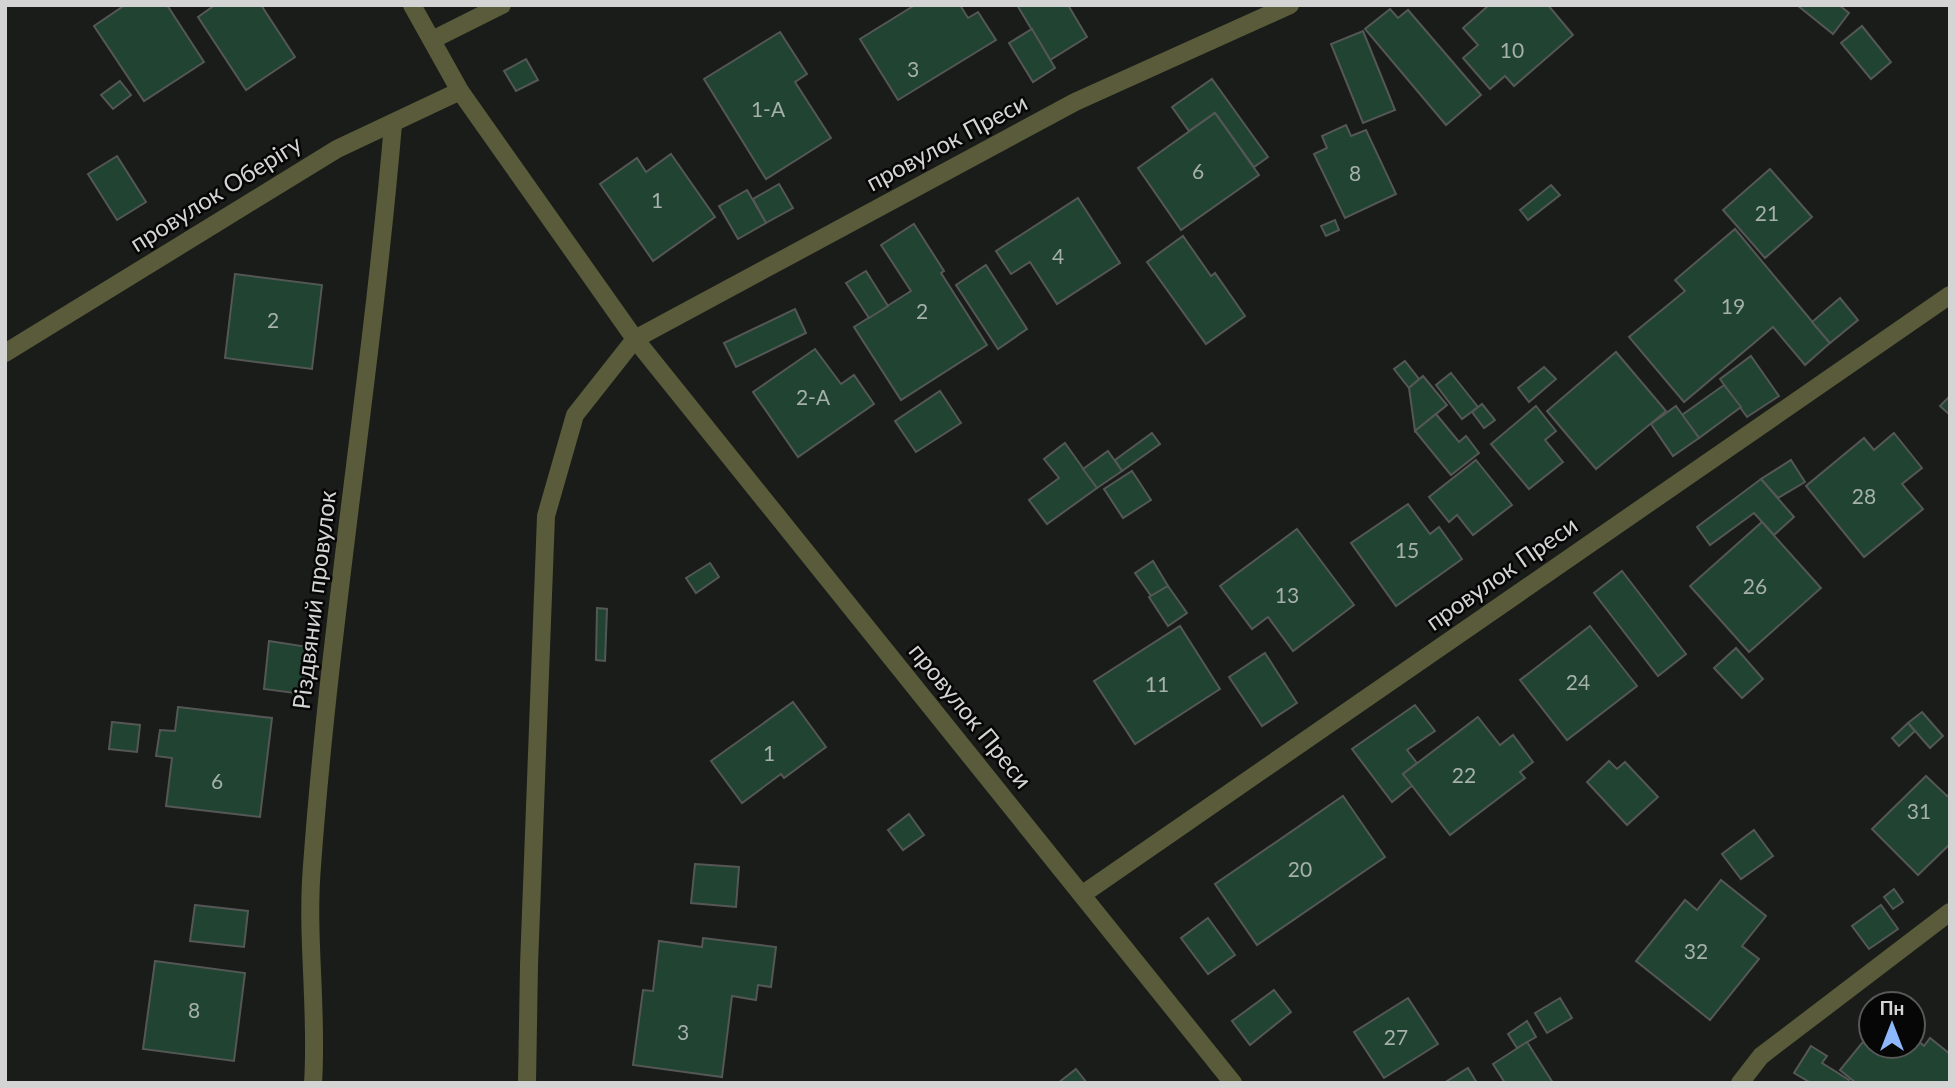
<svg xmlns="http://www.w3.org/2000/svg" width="1955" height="1088" viewBox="0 0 1955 1088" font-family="Lato,sans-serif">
  <rect width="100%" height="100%" fill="#1a1c19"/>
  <g fill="#204332" stroke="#545756" stroke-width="2">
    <polygon points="125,5 167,5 204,62 144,101 94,26"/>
    <polygon points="215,5 261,5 295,57 246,90 198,17"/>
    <polygon points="915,5 960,5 968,18 978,12 996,40 898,100 860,39"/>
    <polygon points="1017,5 1068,5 1087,37 1050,60"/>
    <polygon points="1489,5 1548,5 1573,35 1514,86 1505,76 1490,89 1463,58 1478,45 1463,28"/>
    <polygon points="1797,5 1839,5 1849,13 1833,34"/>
    <polygon points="1390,9 1398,18 1408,10 1481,95 1446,125 1365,29"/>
    <polygon points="1862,26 1891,62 1871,79 1841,43"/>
    <polygon points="1032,29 1055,68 1033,82 1009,43"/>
    <polygon points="1363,31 1395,110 1363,123 1331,44"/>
    <polygon points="780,32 807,74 795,82 831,138 766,179 704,79"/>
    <polygon points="526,59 538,80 516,91 504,71"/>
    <polygon points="1212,79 1268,157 1254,167 1215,113 1189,131 1172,107"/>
    <polygon points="120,81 131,95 113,109 101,95"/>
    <polygon points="1215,113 1259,175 1181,230 1138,168"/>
    <polygon points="1346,125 1351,136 1366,130 1396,194 1345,218 1314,154 1327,148 1322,136"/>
    <polygon points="671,154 715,217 653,261 600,184 637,158 646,172"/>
    <polygon points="117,156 146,202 117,220 88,174"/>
    <polygon points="1770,169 1812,217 1765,258 1723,210"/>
    <polygon points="779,184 793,208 766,223 753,199"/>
    <polygon points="1551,185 1560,195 1528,220 1520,210"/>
    <polygon points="747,190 766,223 738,239 719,206"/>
    <polygon points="1078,198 1120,263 1057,304 1030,262 1011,274 996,251"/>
    <polygon points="1335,220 1339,230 1326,236 1321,226"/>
    <polygon points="914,224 944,271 941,273 987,345 901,400 854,327 911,291 881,245"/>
    <polygon points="1735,229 1830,343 1805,365 1773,327 1684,402 1629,337 1685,291 1675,280"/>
    <polygon points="1183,236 1211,276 1215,273 1245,316 1206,344 1147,262"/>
    <polygon points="986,265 1027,329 998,349 956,285"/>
    <polygon points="866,271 888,306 869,318 846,283"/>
    <polygon points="235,274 322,285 312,369 225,358"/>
    <polygon points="1840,298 1858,320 1830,343 1812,322"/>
    <polygon points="795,309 806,333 736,367 724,343"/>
    <polygon points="815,349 841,384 854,375 874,404 798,457 753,392"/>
    <polygon points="1616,352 1666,411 1596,469 1547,411"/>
    <polygon points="1751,356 1779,396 1747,417 1720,379"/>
    <polygon points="1405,361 1419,379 1409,388 1394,369"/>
    <polygon points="1544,367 1556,379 1529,402 1518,388"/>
    <polygon points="1451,373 1478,407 1462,419 1436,385"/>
    <polygon points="1423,376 1447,405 1415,431 1409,388"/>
    <polygon points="1724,385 1741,407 1699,438 1682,415"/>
    <polygon points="940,391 961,423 916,452 895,421"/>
    <polygon points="1950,396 1950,415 1940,406"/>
    <polygon points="1482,404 1495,420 1484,428 1472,412"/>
    <polygon points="1536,406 1556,431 1545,440 1563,462 1529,489 1491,444"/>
    <polygon points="1676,406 1699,438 1673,456 1651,424"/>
    <polygon points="1436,414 1459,442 1466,436 1479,453 1451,475 1415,431"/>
    <polygon points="1152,433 1160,444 1122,471 1115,460"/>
    <polygon points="1894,433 1922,468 1902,484 1923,509 1864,557 1806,486 1864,438 1874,450"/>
    <polygon points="1065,443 1097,488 1047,524 1029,500 1059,478 1044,459"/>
    <polygon points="1108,451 1122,471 1097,488 1083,469"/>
    <polygon points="1476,460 1512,505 1473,535 1457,515 1449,522 1429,497"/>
    <polygon points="1791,460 1805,482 1778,498 1761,479"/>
    <polygon points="1132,471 1151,500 1123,518 1104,489"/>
    <polygon points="1761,479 1794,517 1774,535 1754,513 1710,545 1697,527"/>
    <polygon points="1408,504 1430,534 1439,527 1462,559 1396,606 1351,543"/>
    <polygon points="1762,522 1821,588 1749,652 1690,586"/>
    <polygon points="1297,529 1354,605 1293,651 1268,617 1252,629 1220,586"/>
    <polygon points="1153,561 1168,586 1151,596 1135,573"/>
    <polygon points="710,563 719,577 696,593 686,578"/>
    <polygon points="1622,571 1686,654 1658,676 1594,593"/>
    <polygon points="1168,586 1187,613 1168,626 1149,597"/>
    <polygon points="597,608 607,609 605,661 596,660"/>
    <polygon points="1180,626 1220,689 1135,744 1094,681"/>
    <polygon points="1590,626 1637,686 1567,740 1520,680"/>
    <polygon points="269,641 308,647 302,694 264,689"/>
    <polygon points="1736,648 1763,679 1742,698 1714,668"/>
    <polygon points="1265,653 1297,703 1262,726 1229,677"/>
    <polygon points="793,702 826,747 784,778 781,774 742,803 711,761"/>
    <polygon points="1415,705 1435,731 1407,750 1417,763 1403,774 1413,785 1392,802 1352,749"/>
    <polygon points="178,707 272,718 260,817 166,806 172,758 156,756 160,730 175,731"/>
    <polygon points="1922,712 1943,736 1930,748 1908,723"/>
    <polygon points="1478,717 1500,745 1513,735 1533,762 1520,772 1525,778 1450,835 1403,774"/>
    <polygon points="112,722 140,725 137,752 109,749"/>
    <polygon points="1908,723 1915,731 1899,746 1892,738"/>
    <polygon points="1609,761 1617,769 1625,762 1658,797 1627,825 1587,782"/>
    <polygon points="1926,776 1947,796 1950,794 1950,844 1918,875 1872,829"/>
    <polygon points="1343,796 1385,857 1257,945 1215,884"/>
    <polygon points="909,814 924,835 903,850 888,830"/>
    <polygon points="1754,830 1773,856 1741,879 1722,854"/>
    <polygon points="695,864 739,867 736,907 691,903"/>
    <polygon points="1721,880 1766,916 1742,946 1759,959 1710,1020 1636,961 1685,900 1697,910"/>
    <polygon points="1894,889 1903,902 1893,909 1884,897"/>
    <polygon points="195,905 248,911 244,947 190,941"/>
    <polygon points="1881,905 1898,929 1869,949 1852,926"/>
    <polygon points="1208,918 1235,955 1208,974 1181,938"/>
    <polygon points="703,938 776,947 771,987 758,985 756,1000 732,996 722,1077 633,1065 643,990 653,991 659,941 702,947"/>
    <polygon points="155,961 245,973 234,1061 143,1049"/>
    <polygon points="1274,990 1291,1012 1250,1045 1232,1021"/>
    <polygon points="1408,998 1438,1044 1384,1078 1354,1032"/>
    <polygon points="1560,998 1572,1018 1547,1033 1535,1013"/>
    <polygon points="1527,1021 1536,1037 1517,1048 1508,1034"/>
    <polygon points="1871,1032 1871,1046 1913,1046 1913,1036 1924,1046 1930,1038 1950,1054 1950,1083 1856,1083 1840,1070"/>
    <polygon points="1527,1042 1553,1083 1505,1083 1493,1064"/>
    <polygon points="1811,1046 1827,1056 1822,1063 1849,1080 1848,1083 1811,1083 1794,1073"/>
    <polygon points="1468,1068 1477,1083 1444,1083"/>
    <polygon points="1076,1069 1087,1083 1058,1083"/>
  </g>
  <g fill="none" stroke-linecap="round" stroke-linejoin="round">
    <polyline stroke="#595b3a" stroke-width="18" points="432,40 502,5"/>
    <g stroke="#595b3a" stroke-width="18">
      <polyline points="412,5 460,91 635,339 1233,1083"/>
      <polyline points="5,353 337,149 460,91"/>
      <polyline points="1083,894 1950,295"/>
      <path d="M313,1083c5,-72 -7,-145 -1,-217 18,-248 60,-494 81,-742"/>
      <polyline points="527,1083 529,965 546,516 575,415 635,339 1075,102 1290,5"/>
      <polyline points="1740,1083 1761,1056 1950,912"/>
    </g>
  </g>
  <g text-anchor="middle" stroke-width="5" stroke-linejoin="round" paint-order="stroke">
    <g font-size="21" fill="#a6b0ab">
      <text x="1512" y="58">10</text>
      <text x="913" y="77">3</text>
      <text x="768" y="117">1-А</text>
      <text x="1198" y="179">6</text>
      <text x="1355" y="181">8</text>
      <text x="657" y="208">1</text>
      <text x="1767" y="221">21</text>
      <text x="1058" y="264">4</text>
      <text x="1733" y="314">19</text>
      <text x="922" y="319">2</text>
      <text x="273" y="328">2</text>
      <text x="813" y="405">2-А</text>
      <text x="1864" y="504">28</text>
      <text x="1407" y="558">15</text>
      <text x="1755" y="594">26</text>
      <text x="1287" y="603">13</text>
      <text x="1578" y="690">24</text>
      <text x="1157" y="692">11</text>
      <text x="769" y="761">1</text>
      <text x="1464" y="783">22</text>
      <text x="217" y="789">6</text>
      <text x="1919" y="819">31</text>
      <text x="1300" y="877">20</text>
      <text x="1696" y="959">32</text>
      <text x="194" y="1018">8</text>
      <text x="683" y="1040">3</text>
      <text x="1396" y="1045">27</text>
    </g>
    <g font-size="24" fill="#d3d4d3" stroke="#060606">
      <text transform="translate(947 143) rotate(-28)" y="8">провулок Преси</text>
      <text transform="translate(216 194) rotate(-32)" y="8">провулок Оберігу</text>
      <text transform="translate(1502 574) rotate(-35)" y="8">провулок Преси</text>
      <text transform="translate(315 600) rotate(-83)" y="8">Різдвяний провулок</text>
      <text transform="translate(970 716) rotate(51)" y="8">провулок Преси</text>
    </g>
  </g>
  <rect width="1955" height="1088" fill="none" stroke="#d3d4d3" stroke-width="14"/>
  <g transform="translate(1892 1025)"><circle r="33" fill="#060606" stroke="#585858" stroke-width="2"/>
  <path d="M0-5L12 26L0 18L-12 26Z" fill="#8db9fc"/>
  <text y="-10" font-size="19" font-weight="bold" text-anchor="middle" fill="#d3d4d3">Пн</text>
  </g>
</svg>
